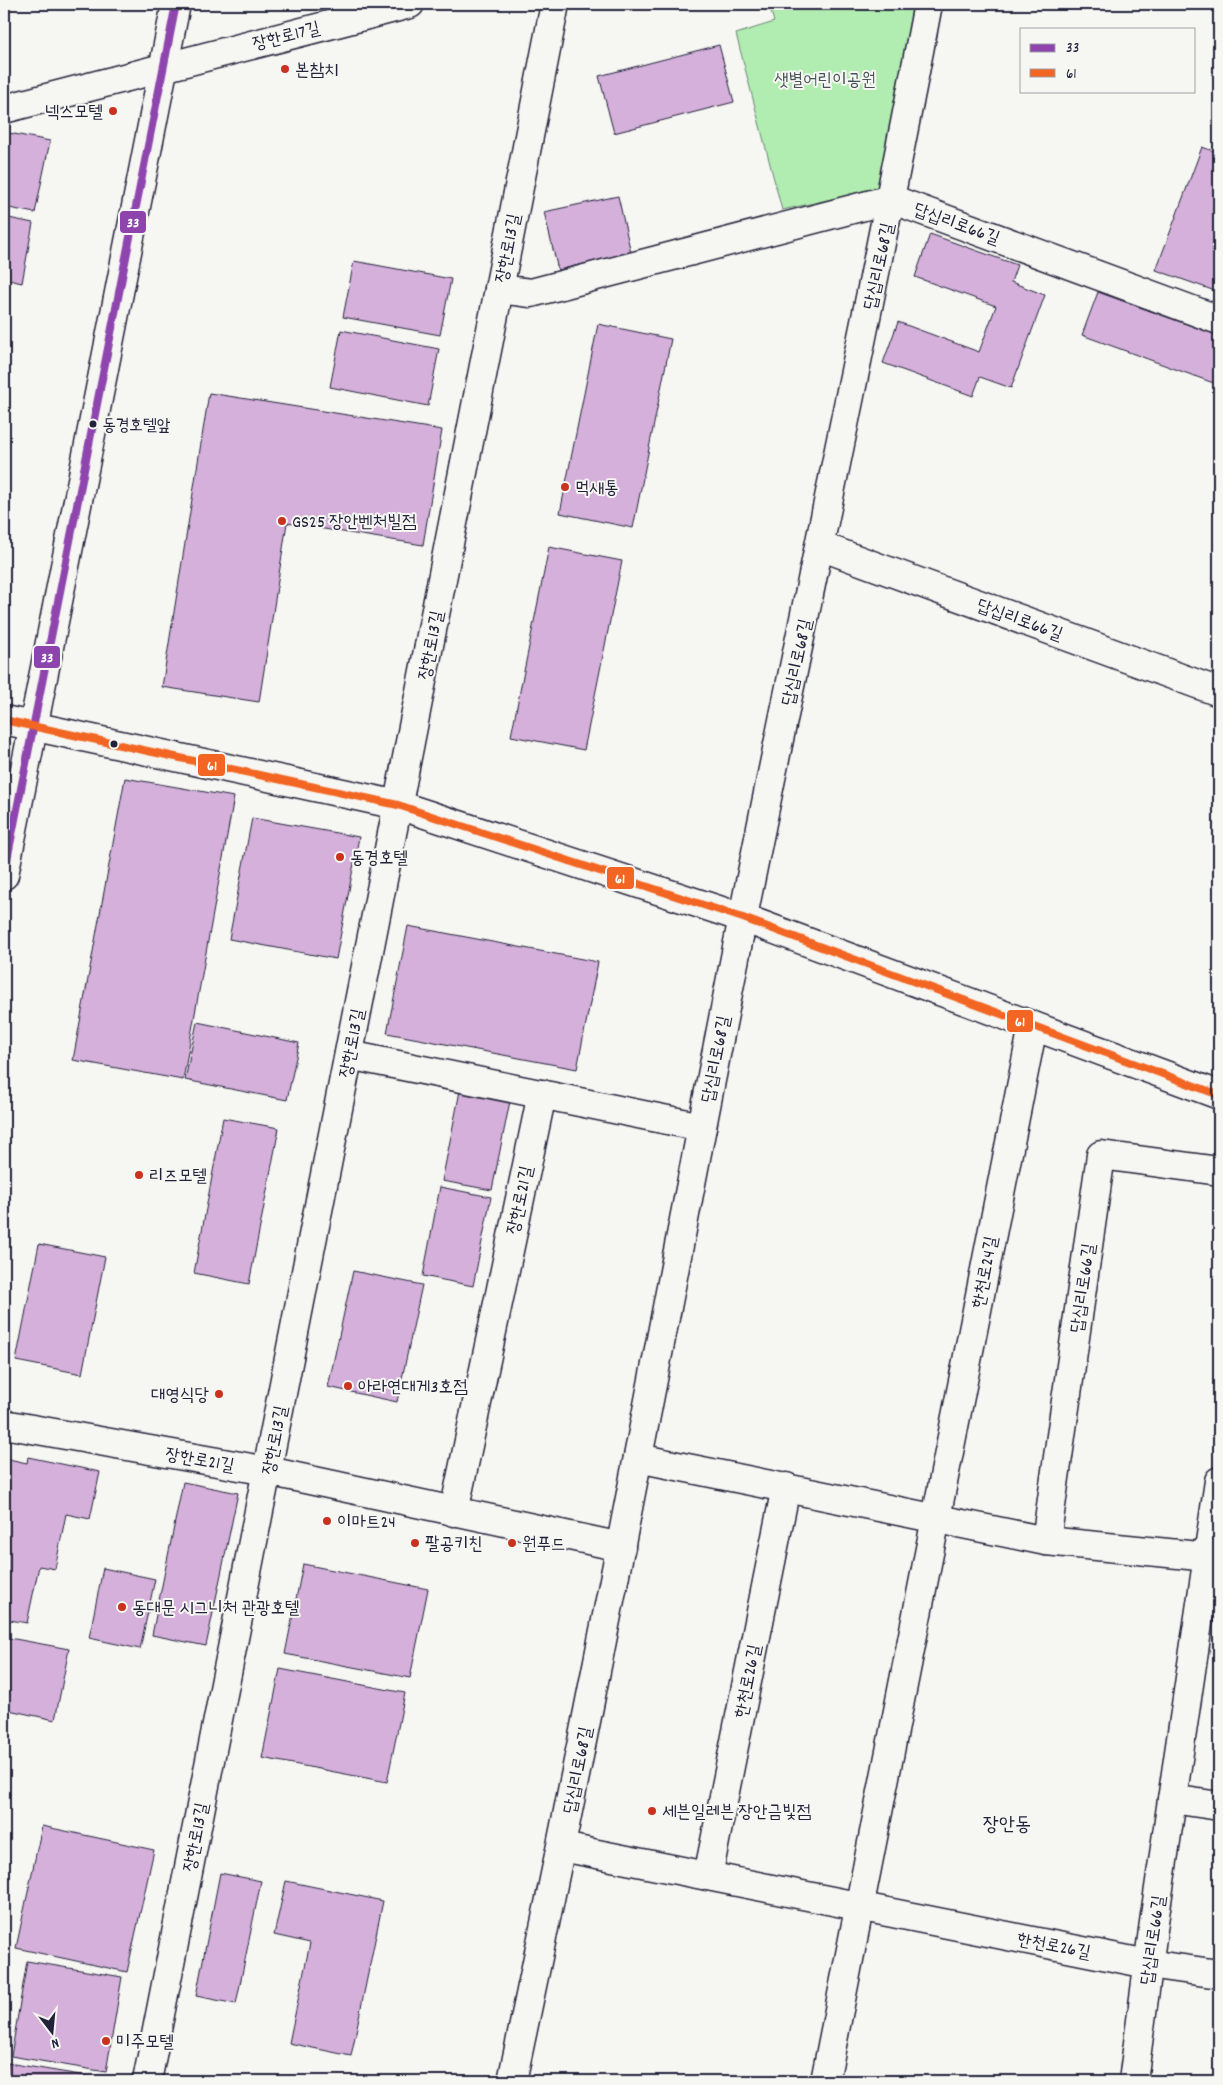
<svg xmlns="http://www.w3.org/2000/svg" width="1223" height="2085" viewBox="0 0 1223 2085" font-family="Dekko,'Poor Story',sans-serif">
  <rect width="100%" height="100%" fill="#f6f6f2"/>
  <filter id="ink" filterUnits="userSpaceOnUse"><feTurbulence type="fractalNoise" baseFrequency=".02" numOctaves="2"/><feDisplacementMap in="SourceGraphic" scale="10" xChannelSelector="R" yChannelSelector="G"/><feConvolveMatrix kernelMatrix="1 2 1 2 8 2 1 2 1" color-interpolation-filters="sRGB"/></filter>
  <g filter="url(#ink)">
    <polygon fill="#b1ecb0" stroke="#6a8776" points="769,4 915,4 882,188 782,210 736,34 774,22"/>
    <g fill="#d4b0da" stroke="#22223b">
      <polygon points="719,45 734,102 614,133 599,76"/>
      <polygon points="4,132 50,141 35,213 4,207"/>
      <polygon points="1202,147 1219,153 1219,280 1215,291 1156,270"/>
      <polygon points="618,196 631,253 558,270 544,212"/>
      <polygon points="4,217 33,223 22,283 4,279"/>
      <polygon points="930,234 1017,265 1011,282 1045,295 1011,388 980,377 973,396 883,363 898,322 979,352 996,306 915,277"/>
      <polygon points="354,261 451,279 440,335 343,317"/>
      <polygon points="1098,292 1219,336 1219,385 1082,335"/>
      <polygon points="598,324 671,339 633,528 560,513"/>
      <polygon points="341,330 439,349 428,406 330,387"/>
      <polygon points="209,393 442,430 423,545 287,523 259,702 162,687"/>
      <polygon points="549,547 622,561 584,750 511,736"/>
      <polygon points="125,778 234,797 183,1080 73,1060"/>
      <polygon points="252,818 359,837 336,959 229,939"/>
      <polygon points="408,926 598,962 577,1069 387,1033"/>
      <polygon points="197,1022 299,1043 287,1100 185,1080"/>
      <polygon points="460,1091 510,1101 492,1190 442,1181"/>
      <polygon points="223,1118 279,1128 249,1284 194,1273"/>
      <polygon points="440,1187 491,1197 473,1286 423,1276"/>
      <polygon points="39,1244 105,1257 82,1374 16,1361"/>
      <polygon points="353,1271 422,1285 397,1402 328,1387"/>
      <polygon points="28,1457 100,1472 90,1519 66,1514 55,1569 39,1566 27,1623 4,1619 4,1458 27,1463"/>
      <polygon points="183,1482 238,1493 206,1646 152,1635"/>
      <polygon points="303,1564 428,1589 410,1678 285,1654"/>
      <polygon points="103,1568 155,1579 140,1649 89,1638"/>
      <polygon points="4,1637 69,1649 55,1720 4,1709"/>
      <polygon points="280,1669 405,1693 387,1782 262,1758"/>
      <polygon points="42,1826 154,1850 127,1972 16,1948"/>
      <polygon points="220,1873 261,1881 236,2004 196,1996"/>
      <polygon points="286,1881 383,1901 351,2056 289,2043 310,1943 274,1935"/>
      <polygon points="27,1961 122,1977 106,2072 11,2056"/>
      <polygon points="8,2063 104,2079 103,2081 5,2081"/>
    </g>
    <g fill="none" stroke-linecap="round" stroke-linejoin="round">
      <g stroke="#22223b" stroke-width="31">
        <g id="minor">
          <polyline points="4,109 410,4"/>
          <polyline points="499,289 531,293 891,199 1219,320"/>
          <polyline points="820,546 1219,692"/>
          <polyline points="4,720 398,805 743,918 1219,1095"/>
          <polyline points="4,875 176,4"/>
          <polyline points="349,1055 702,1127"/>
          <polyline points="4,1424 268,1471 621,1547"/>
          <polyline points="638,1458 1046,1541 1219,1558"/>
          <polyline points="454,1512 542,1094"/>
          <polyline points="1046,1541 1101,1155 1219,1171"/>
          <polyline points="1172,1799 1219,1806"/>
          <polyline points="562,1847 1148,1964 1219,1974"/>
          <polyline points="708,1876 786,1487"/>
          <polyline points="147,2081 555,4"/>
          <path d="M512,2081c82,-385 154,-773 230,-1159 61,-306 128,-611 186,-918"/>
          <polyline points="825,2081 1033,1026"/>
          <polyline points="1133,2081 1154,1922 1219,1481"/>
        </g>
      </g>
      <use href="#minor" stroke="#f6f6f2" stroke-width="28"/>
      <g stroke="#f6f6f2" stroke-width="11">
        <polyline id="bus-1" points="4,875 176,4"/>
      </g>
      <g stroke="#f6f6f2" stroke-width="11">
        <polyline id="bus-2" points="4,720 398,805 743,918 1219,1095"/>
      </g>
      <use href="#bus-1" stroke="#8e44ad" stroke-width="8"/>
      <use href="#bus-2" stroke="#f26522" stroke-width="8"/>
    </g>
  </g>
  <g fill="#c8321e" stroke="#f6f6f2" stroke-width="2">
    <circle cx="285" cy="69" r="5"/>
    <circle cx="113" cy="111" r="5"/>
    <circle cx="565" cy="487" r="5"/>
    <circle cx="282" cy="521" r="5"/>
    <circle cx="340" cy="857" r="5"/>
    <circle cx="139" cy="1175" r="5"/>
    <circle cx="348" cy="1386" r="5"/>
    <circle cx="219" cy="1394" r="5"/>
    <circle cx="327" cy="1521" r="5"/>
    <circle cx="415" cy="1543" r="5"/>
    <circle cx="512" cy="1543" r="5"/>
    <circle cx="122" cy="1607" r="5"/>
    <circle cx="652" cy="1811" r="5"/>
    <circle cx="106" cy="2041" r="5"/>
  </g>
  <g fill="#22223b" stroke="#f6f6f2" stroke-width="2">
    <circle cx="93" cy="424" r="4.5"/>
    <circle cx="114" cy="744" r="4.5"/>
  </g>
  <g text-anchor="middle" stroke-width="4" stroke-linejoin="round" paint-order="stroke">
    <g font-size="17" fill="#22223b" stroke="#f6f6f2" text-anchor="start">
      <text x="102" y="430">동경호텔앞</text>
    </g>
    <g font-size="18" fill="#22223b" stroke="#f6f6f2">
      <text transform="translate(286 35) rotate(-14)" y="6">장한로17길</text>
      <text transform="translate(957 223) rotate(20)" y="6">답십리로66길</text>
      <text transform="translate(507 248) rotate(-79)" y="6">장한로13길</text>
      <text transform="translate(878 266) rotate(-78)" y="6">답십리로68길</text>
      <text transform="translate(1020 619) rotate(20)" y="6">답십리로66길</text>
      <text transform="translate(430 645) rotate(-79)" y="6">장한로13길</text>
      <text transform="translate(796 662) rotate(-78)" y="6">답십리로68길</text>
      <text transform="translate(351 1043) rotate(-79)" y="6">장한로13길</text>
      <text transform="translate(715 1059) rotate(-79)" y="6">답십리로68길</text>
      <text transform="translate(519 1200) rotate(-78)" y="6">장한로21길</text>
      <text transform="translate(984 1272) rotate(-79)" y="6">한천로24길</text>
      <text transform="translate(1082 1288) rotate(-82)" y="6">답십리로66길</text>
      <text transform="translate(274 1440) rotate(-79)" y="6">장한로13길</text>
      <text transform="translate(200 1459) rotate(10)" y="6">장한로21길</text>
      <text transform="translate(747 1681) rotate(-79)" y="6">한천로26길</text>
      <text transform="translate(577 1770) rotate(-79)" y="6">답십리로68길</text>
      <text transform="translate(195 1837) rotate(-79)" y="6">장한로13길</text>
      <text transform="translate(1152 1940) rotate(-82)" y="6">답십리로66길</text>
      <text transform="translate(1054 1945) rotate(11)" y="6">한천로26길</text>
    </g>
    <g font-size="18" fill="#22223b" stroke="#f6f6f2" text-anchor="start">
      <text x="295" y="75">본참치</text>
      <text x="103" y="117" text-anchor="end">넥스모텔</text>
      <text x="575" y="493">먹새통</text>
      <text x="292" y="527">GS25 장안벤처빌점</text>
      <text x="350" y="863">동경호텔</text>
      <text x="149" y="1181">리즈모텔</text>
      <text x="358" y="1392">아라연대게3호점</text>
      <text x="209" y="1400" text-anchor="end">대영식당</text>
      <text x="337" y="1527">이마트24</text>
      <text x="425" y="1549">팔공키친</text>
      <text x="522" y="1549">원푸드</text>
      <text x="132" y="1613">동대문 시그니처 관광호텔</text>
      <text x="662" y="1817">세븐일레븐 장안금빛점</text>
      <text x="116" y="2047">미주모텔</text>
    </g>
    <g font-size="18" fill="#465458" stroke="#f6f6f2">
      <text x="825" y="85">샛별어린이공원</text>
    </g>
    <g font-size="20" fill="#22223b" stroke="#f6f6f2">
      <text x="1007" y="1830">장안동</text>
    </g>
  </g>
  <g stroke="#f6f6f2" stroke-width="2">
    <rect x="119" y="210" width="28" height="24" rx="5" fill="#8e44ad"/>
    <rect x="33" y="645" width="28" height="24" rx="5" fill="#8e44ad"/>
    <rect x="197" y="753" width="29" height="24" rx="5" fill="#f26522"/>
    <rect x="606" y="866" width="29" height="24" rx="5" fill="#f26522"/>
    <rect x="1006" y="1009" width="28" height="24" rx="5" fill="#f26522"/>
  </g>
  <g font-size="14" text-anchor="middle" font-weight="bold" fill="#fff">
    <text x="133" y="227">33</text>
    <text x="47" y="662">33</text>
    <text x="212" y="770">61</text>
    <text x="620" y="883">61</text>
    <text x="1020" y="1026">61</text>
  </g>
  <rect width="1223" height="2085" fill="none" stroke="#f6f6f2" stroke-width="20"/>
  <rect x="10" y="10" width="1203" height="2065" fill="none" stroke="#22223b" stroke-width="2" filter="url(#ink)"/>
  <rect x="1020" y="28" width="175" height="65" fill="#f6f6f2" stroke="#a1a1a9"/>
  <rect x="1030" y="44" width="25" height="8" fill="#8e44ad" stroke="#a1a1a9"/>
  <text x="1066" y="52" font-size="15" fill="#22223b">33</text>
  <rect x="1030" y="69" width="25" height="8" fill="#f26522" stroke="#a1a1a9"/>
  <text x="1066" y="78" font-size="15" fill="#22223b">61</text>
  <g transform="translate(52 2032) rotate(164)" stroke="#f6f6f2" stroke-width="4" paint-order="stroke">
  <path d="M0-4L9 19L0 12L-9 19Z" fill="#22223b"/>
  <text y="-8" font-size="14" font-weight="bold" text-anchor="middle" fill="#22223b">N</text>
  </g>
</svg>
